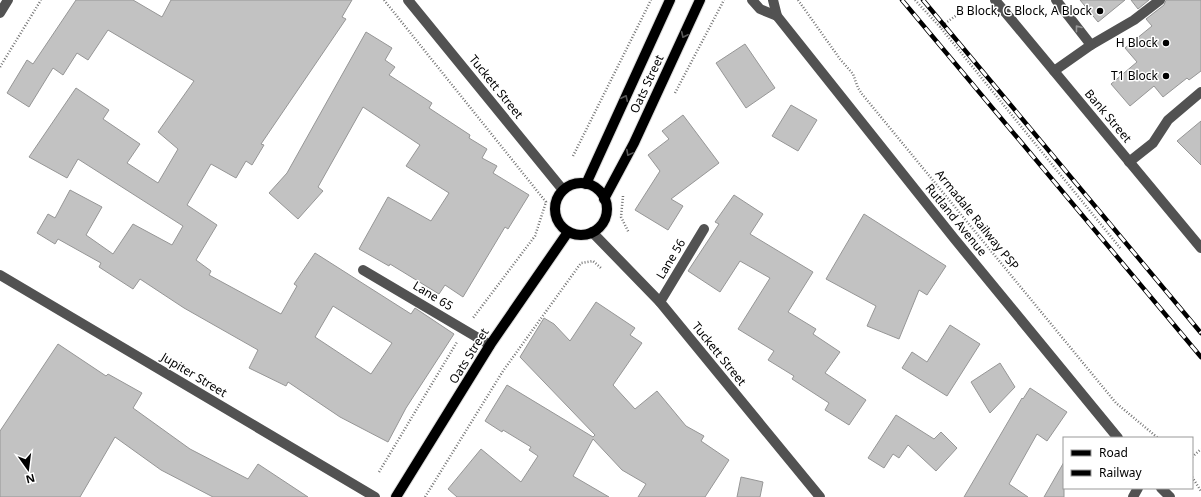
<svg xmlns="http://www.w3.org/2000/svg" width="1201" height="497" viewBox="0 0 1201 497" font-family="'Noto Sans',sans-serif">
  <rect width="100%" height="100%" fill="#fff"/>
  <g fill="#c2c2c2" stroke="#969696" fill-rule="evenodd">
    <path d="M76,0h57l29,17 9,-17h181l-10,17 4,2 -85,125 3,1 -12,20 -6,-4 -10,17 -25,-14 -24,41 30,20 -21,35 15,11 -2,4 72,39 16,-28 -3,-2 21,-31 96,61 4,-6 39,26 -48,74 -18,34 -48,-25 -52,-35 -2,4 -37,-18 9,-18 -74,-42 -44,-29 -7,10 -34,-22 2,-4 -43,-24 -3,5 -18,-11 11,-19 7,4 15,-28 32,17 -16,28 27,19 20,-30 39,21 11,-19 -105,-67 -11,19 -38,-21 47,-69 33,22 -6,9 37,25 -13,19 31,20 20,-34 -20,-17 36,-51 -86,-51 -20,30 -11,-7 -14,22 -10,-7 -24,39 -22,-14 20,-33 6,4zM333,306l59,37 -21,31 -56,-37z"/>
    <polygon points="1080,0 1125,0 1098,22"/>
    <polygon points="1131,0 1149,0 1138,9"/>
    <polygon points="1166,0 1201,0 1201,71 1189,80 1187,78 1163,97 1154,86 1130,106 1111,84 1137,62 1125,48 1152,26 1146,19 1164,5"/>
    <polygon points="366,32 392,48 385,60 395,67 389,75 432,103 429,108 470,135 469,138 487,149 482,158 497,166 493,173 529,195 508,229 505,227 463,297 445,285 439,294 390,264 389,266 359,249 388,197 431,221 449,193 406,166 420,145 363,107 318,187 323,191 298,219 269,193 287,173"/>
    <polygon points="745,44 775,88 746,108 716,63"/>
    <polygon points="791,105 817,120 798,151 772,136"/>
    <polygon points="683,115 719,163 671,199 683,206 668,230 635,210 660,171 648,155 669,139 662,131"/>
    <polygon points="1201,121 1201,165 1177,141"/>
    <polygon points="734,195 763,214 750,234 813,272 788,312 816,329 813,334 840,352 825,373 866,400 849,425 825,410 829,403 792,379 794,376 768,360 774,351 738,329 770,278 740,261 720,292 688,271 719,224 715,222"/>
    <polygon points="864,214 946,266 927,295 919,290 899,339 867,326 876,306 826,279"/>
    <polygon points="596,302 635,328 630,335 642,343 613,385 635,409 657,391 686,426 704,436 701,441 729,460 705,497 638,497 646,484 622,470 593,439 573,476 609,497 457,497 448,489 481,449 521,482 538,456 529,450 531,447 503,430 502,432 485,421 507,385 593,437 595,435 520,357 544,318 554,324 570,341"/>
    <polygon points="950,325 980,344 947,396 902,368 912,352 927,362"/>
    <polygon points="58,344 106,376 108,374 142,393 133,408 190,449 248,479 258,464 308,497 213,497 161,470 115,437 80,497 0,497 0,431"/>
    <polygon points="1000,363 1015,387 990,413 971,382"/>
    <polygon points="1030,388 1067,412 1047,441 1037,434 1009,484 1028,497 964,497 1022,398 1023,399"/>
    <polygon points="896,415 934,439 941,432 957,448 936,471 908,445 899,458 893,454 884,468 868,458"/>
    <polygon points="1064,462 1064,497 1044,497"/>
    <polygon points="741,477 763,482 760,497 737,497"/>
  </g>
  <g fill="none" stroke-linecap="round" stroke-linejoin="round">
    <g stroke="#dbdbdb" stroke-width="12">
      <g id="major">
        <circle cx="581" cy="209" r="26"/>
        <polyline points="586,184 670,0"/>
        <polyline points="604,199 634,143 700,0"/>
        <polyline points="396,497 490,345 568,232"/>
      </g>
    </g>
    <g stroke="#747474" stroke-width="2.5" stroke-dasharray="1 2" stroke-linecap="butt">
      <polyline points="384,0 546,202 535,236 473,318"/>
      <polyline points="798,0 840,59 853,74 858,88 862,94 1116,403 1158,438"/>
      <polyline points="915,0 940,27 1121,249"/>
      <polyline points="940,27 957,15"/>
      <polyline points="0,67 41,0"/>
      <polyline points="675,93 724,0"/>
      <polyline points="573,156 651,0"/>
      <polyline points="623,196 621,217 629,233"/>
      <polyline points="1192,457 1201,449"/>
      <polyline points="379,472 457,342"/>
      <polyline points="1192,477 1201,491"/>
      <polyline points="425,497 503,371 581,263 593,261 602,269"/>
    </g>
    <g stroke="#525252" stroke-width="10">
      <polyline points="408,0 563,190"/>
      <polyline points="752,0 760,9 777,16"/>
      <polyline points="773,0 777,16 953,237 1118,438"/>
      <polyline points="995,0 1201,248"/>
      <polyline points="0,13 8,0"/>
      <polyline points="1091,45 1134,20 1160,0"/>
      <polyline points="1054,71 1091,45 1056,0"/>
      <polyline points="1129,162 1153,143 1168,120 1201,92"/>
      <polyline points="592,232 660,302 820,497"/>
      <polyline points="363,270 490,345"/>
      <polyline points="0,275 375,497"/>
      <polyline points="660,302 704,229"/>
      <polyline points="1161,488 1170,497"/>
      <polyline points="1133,497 1138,488"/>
    </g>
    <use href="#major" stroke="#000" stroke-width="10"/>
    <g stroke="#000" stroke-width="4.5">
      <g id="rail">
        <polyline points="902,0 1201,357"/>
        <polyline points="923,0 1201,333"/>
      </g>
    </g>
    <use href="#rail" stroke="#fff" stroke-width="3" stroke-dasharray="9" stroke-linecap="butt"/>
  </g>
  <defs><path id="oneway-chevron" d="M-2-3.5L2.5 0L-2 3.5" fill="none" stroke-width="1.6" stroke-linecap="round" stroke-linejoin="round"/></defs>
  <use stroke="#979797" href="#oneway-chevron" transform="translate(1078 28) rotate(-128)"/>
  <g stroke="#595959">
    <use href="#oneway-chevron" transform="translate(684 35) rotate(115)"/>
    <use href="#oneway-chevron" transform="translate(625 98) rotate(-65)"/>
    <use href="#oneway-chevron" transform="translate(629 153) rotate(118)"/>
  </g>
  <g fill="#000" stroke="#fff" stroke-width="1.5">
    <circle cx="1100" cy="11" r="4"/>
    <circle cx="1166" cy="43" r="4"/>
    <circle cx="1166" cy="76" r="4"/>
  </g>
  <g text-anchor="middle" stroke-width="3" stroke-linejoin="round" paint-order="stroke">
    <g font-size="12" fill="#000" stroke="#fff" text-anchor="end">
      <text x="1092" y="15">B Block, C Block, A Block</text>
      <text x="1158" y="47">H Block</text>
      <text x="1158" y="80">T1 Block</text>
    </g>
    <g font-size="12" fill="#000" stroke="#fff">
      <text transform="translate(647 84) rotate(-65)" y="4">Oats Street</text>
      <text transform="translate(496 87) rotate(51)" y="4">Tuckett Street</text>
      <text transform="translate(1108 116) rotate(50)" y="4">Bank Street</text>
      <text transform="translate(956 220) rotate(51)" y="4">Rutland Avenue</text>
      <text transform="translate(977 220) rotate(51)" y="4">Armadale Railway PSP</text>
      <text transform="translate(671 259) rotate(-59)" y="4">Lane 56</text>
      <text transform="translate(433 296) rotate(31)" y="4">Lane 65</text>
      <text transform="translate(719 354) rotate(51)" y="4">Tuckett Street</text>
      <text transform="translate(469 356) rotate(-58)" y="4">Oats Street</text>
      <text transform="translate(194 375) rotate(31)" y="4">Jupiter Street</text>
    </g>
  </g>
  <rect x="1063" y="437" width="130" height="52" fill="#ffffff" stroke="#999999"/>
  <rect x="1071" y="450" width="20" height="6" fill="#000000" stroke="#999999"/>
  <text x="1099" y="457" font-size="12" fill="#000000">Road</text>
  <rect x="1071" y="470" width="20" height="6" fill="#000000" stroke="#999999"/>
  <text x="1099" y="477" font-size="12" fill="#000000">Railway</text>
  <g transform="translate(28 469) rotate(166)" stroke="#ffffff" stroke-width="3" paint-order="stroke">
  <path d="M0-3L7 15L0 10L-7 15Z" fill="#000000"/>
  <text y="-6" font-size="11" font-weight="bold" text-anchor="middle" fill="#000000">N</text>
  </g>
</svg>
